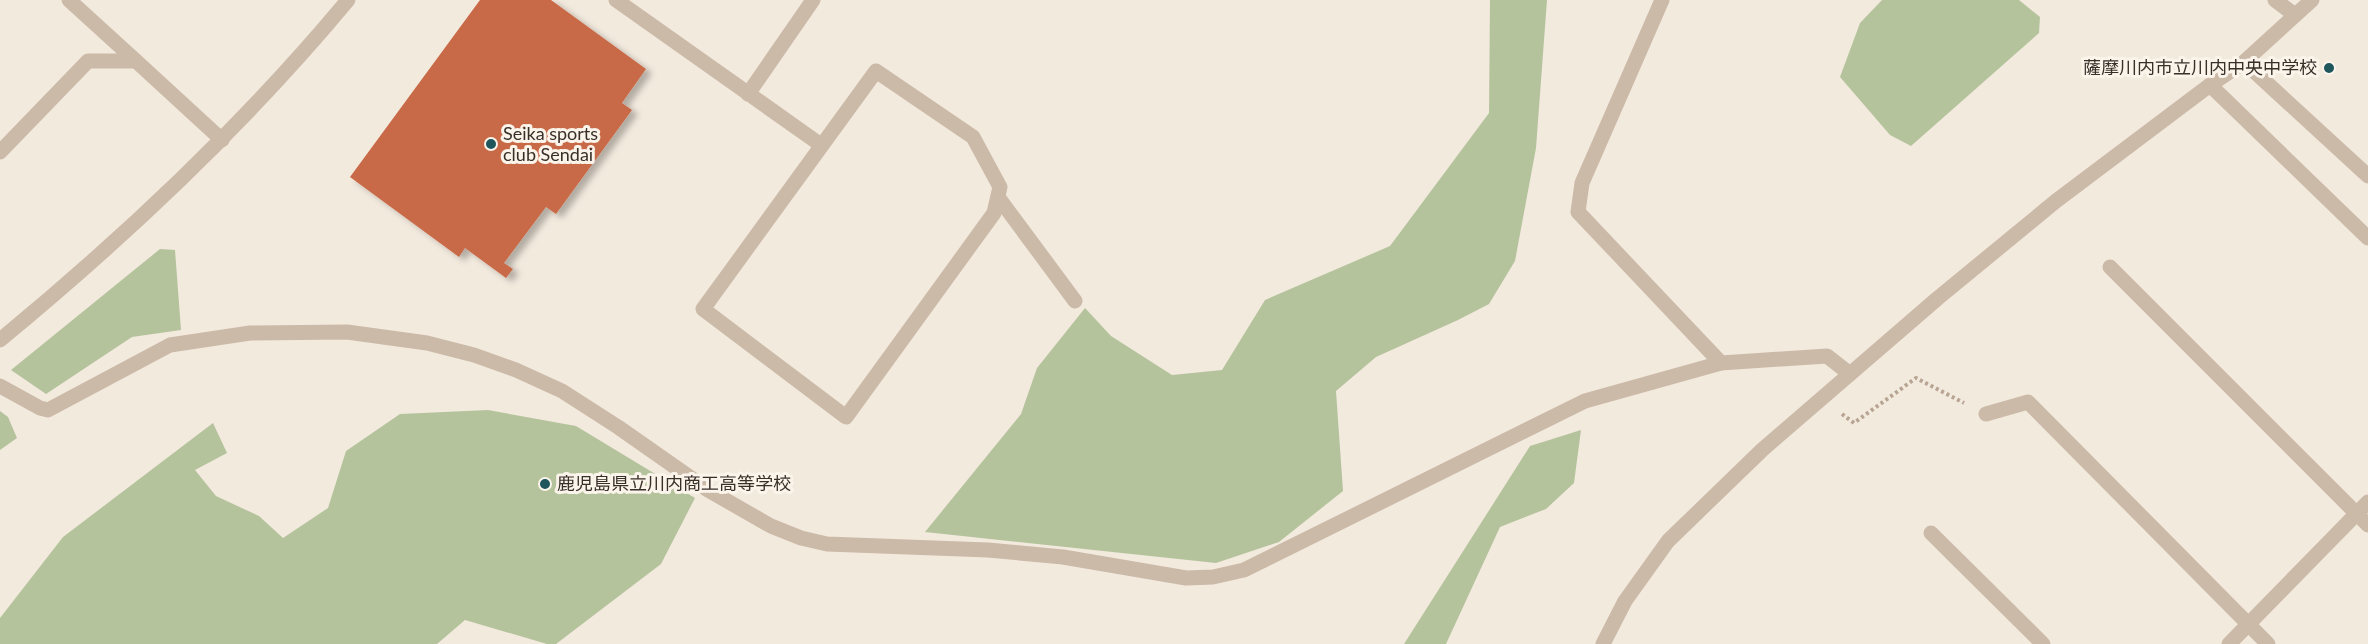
<svg xmlns="http://www.w3.org/2000/svg" width="2368" height="644" viewBox="0 0 2368 644" font-family="Lato,'Noto Sans JP',sans-serif">
  <defs>
    <filter id="shadow"><feDropShadow dx="6" dy="4" stdDeviation="3" flood-color="#0004"/></filter>
  </defs>
  <rect width="100%" height="100%" fill="#f3eade"/>
  <g fill="#b5c39d">
    <polygon points="1490,0 1547,0 1536,148 1515,261 1489,304 1458,320 1376,357 1336,391 1343,491 1279,542 1216,563 925,532 1021,414 1037,368 1085,308 1111,336 1172,375 1222,370 1265,300 1390,246 1489,113"/>
    <polygon points="1882,0 2019,0 2040,17 2039,33 1911,146 1890,135 1840,77 1860,23"/>
    <polygon points="160,249 175,250 181,330 132,337 46,394 11,370"/>
    <polygon points="488,410 576,426 695,498 661,564 556,644 547,644 465,620 437,644 0,644 0,618 63,537 213,423 227,453 195,470 216,496 259,516 283,538 328,508 346,451 400,414"/>
    <polygon points="0,411 8,417 17,438 0,450"/>
    <polygon points="1581,430 1574,483 1546,509 1500,527 1446,644 1404,644 1530,446"/>
  </g>
  <polygon fill="#c86a47" filter="url(#shadow)" points="480,0 551,0 646,69 622,103 632,110 556,214 546,207 504,263 513,269 506,278 465,248 459,257 350,177"/>
  <g fill="none" stroke-linecap="round" stroke-linejoin="round">
    <polyline stroke="#b8a493" stroke-width="4" stroke-dasharray="3 3" stroke-linecap="butt" points="1842,414 1854,423 1916,378 1964,403"/>
    <g stroke="#ccbaa9" stroke-width="15">
      <polyline points="69,0 136,61"/>
      <polyline points="616,0 821,145"/>
      <polyline points="1662,0 1582,183 1578,212 1721,363"/>
      <polyline points="2275,0 2295,15"/>
      <polyline points="2244,62 2368,176"/>
      <polygon points="876,71 973,137 1000,187 994,213 846,417 703,309"/>
      <polyline points="2210,85 2368,238"/>
      <polyline points="748,94 813,0"/>
      <polyline points="0,152 88,61 136,61 222,140"/>
      <polyline points="998,197 1075,301"/>
      <polyline points="2110,267 2368,525"/>
      <polyline points="0,386 40,408 48,410 170,345 250,333 347,332 427,343 474,355 516,370 562,391 618,427 708,490 771,526 801,538 827,544 988,550 1063,557 1186,578 1213,577 1244,570 1585,401 1721,363 1827,356 1850,374"/>
      <polyline points="1986,414 2028,402 2268,644"/>
      <polyline points="1931,533 2043,644"/>
      <polyline points="2229,644 2368,502"/>
    </g>
    <g stroke="#ccbaa9" stroke-width="15">
      <path d="M0,340c125,-103 244,-215 348,-340"/>
      <polyline points="1603,644 1625,601 1668,541 1762,450 1938,298 2056,201 2210,85 2244,62 2312,0"/>
    </g>
  </g>
  <g fill="#1e565c" stroke="#faf4eb" stroke-width="2">
    <circle cx="2329" cy="68" r="6"/>
    <circle cx="491" cy="144" r="6"/>
    <circle cx="545" cy="484" r="6"/>
  </g>
  <g text-anchor="middle" stroke-width="6" stroke-linejoin="round" paint-order="stroke">
    <g font-size="18" fill="#392f29" stroke="#faf4eb" text-anchor="start">
      <text x="2317" y="74" text-anchor="end">薩摩川内市立川内中央中学校</text>
      <text x="503" y="140">Seika sports<tspan x="503" dy="21">club Sendai</tspan></text>
      <text x="557" y="490">鹿児島県立川内商工高等学校</text>
    </g>
  </g>
</svg>
